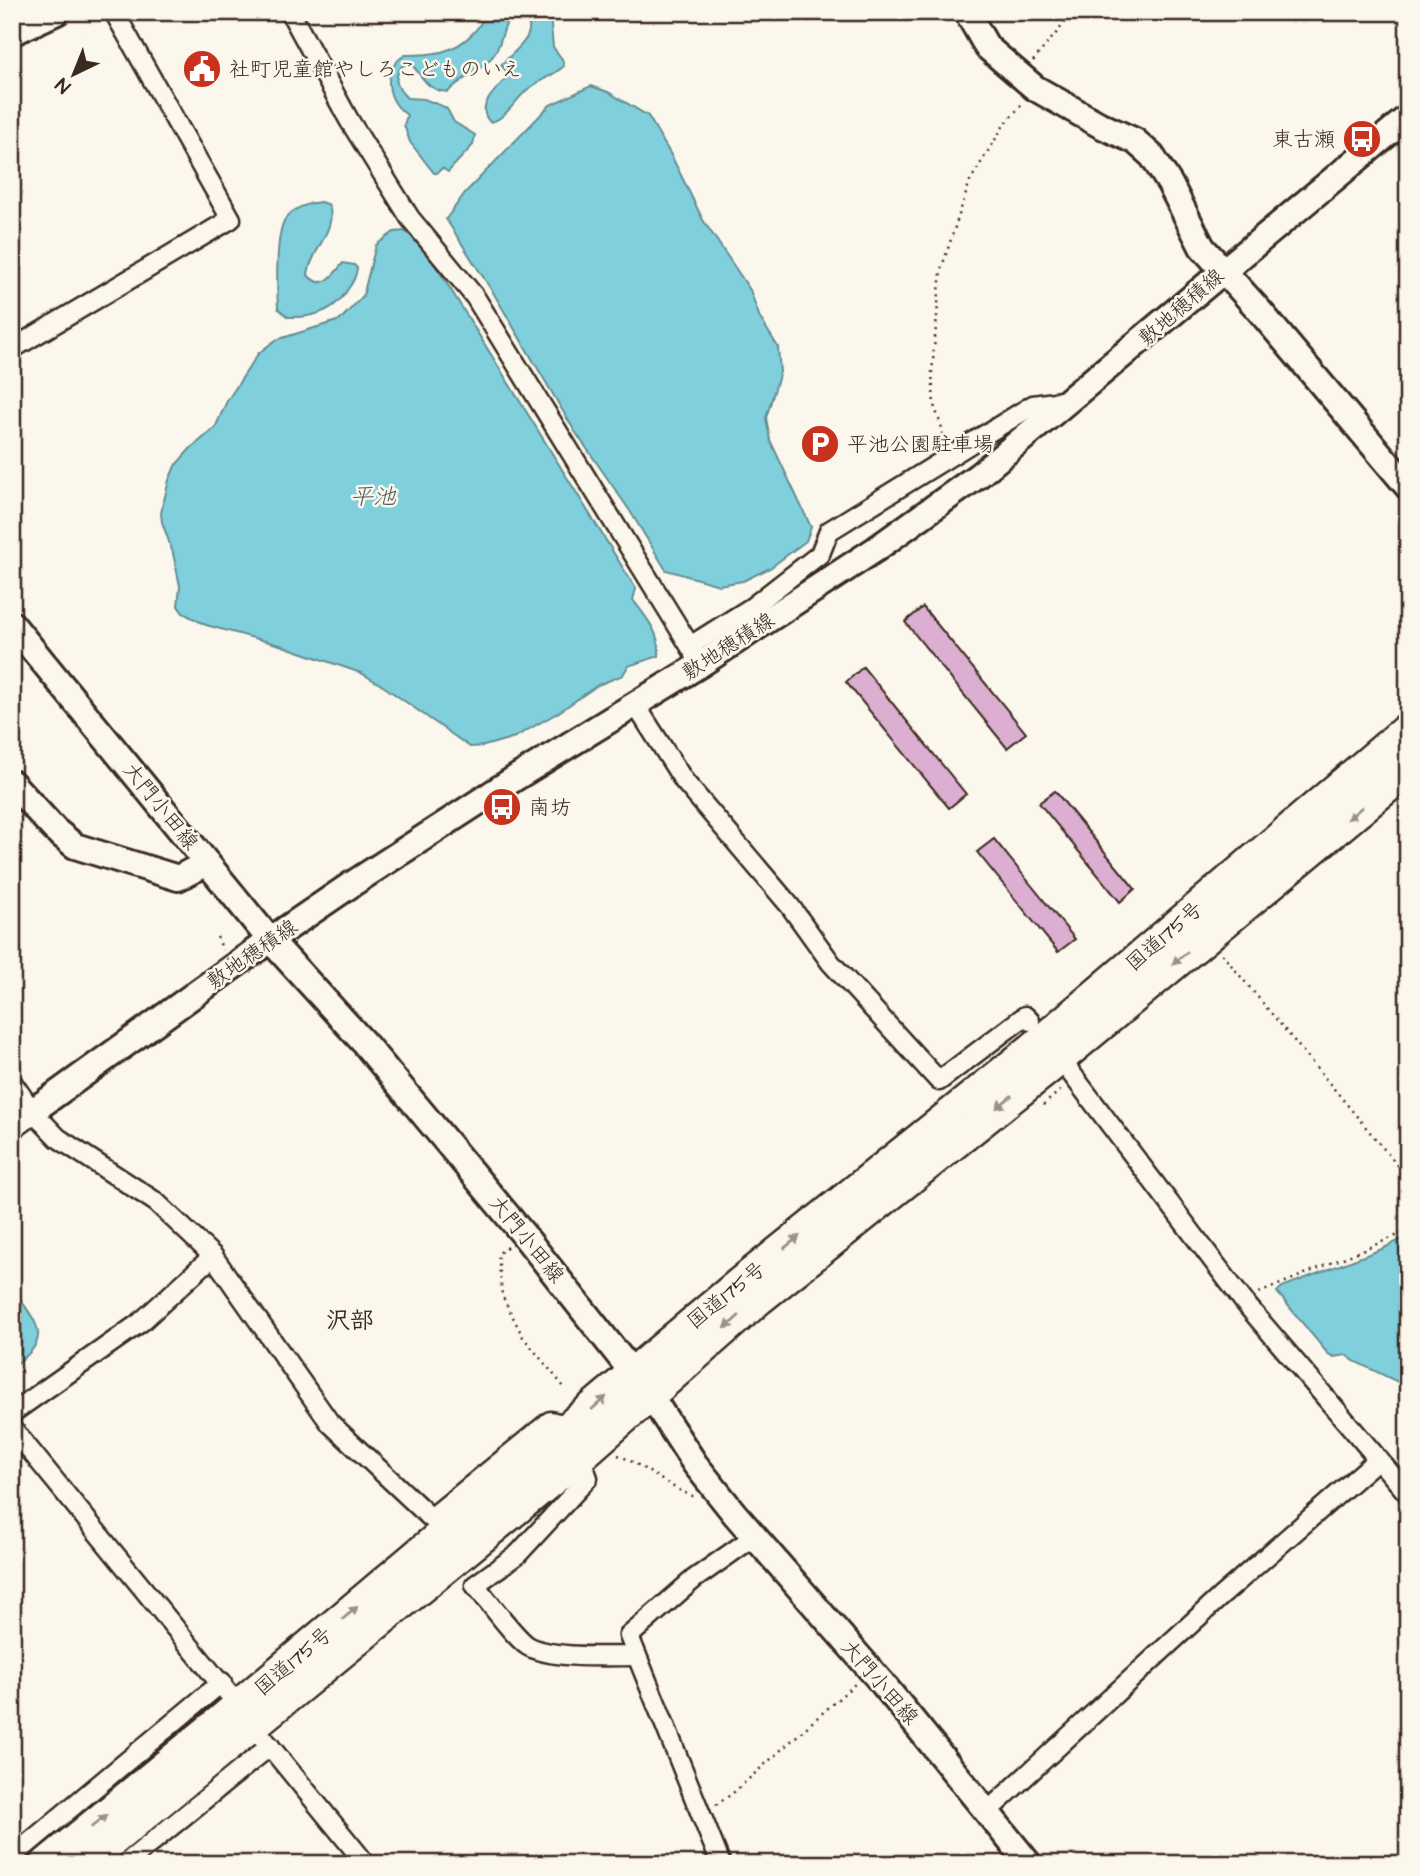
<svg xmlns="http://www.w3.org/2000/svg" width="1420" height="1876" viewBox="0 0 1420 1876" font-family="'Architects Daughter','Klee One',sans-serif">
  <rect width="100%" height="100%" fill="#fbf7ec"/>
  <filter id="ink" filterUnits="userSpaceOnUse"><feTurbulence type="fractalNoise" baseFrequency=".0143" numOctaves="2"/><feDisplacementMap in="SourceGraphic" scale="14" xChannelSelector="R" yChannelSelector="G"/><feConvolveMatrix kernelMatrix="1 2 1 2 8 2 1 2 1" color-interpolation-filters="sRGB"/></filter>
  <g filter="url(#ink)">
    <g fill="#80cfdd" stroke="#648d91" stroke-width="2">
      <path d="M489,12h56l5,3 3,32 9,12 2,7c-12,11 -28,15 -39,26 -11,10 -21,28 -35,30 -16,-16 8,-33 17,-45v-5l-6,-7c12,-13 40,-31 23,-49h-13c-10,11 -8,29 -19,41 -11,14 -30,20 -44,35 -21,-2 -23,-12 -35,-26l-10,-1c-11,13 -7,22 4,33l17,1 18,7 5,3 7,13 21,13 -2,10 -25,27 -6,-4 -5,5h-3l-24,-31 -6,-17 3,-10c-21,-15 -26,-45 -2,-60 26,0 48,-1 67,-21 7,-6 10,-15 17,-22z"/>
      <polygon points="591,86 608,92 648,116 671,155 703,220 750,290 760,318 778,347 780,372 766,418 770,440 811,527 806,541 770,568 743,581 719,585 666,570 630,511 574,430 494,294 446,219 465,193 550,105"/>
      <path d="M320,202l8,2c12,23 -19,49 -20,71 14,17 26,0 35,-12l11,2 3,3c-1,9 -4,14 -9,21 -13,23 -35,29 -60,28l-10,-9c-1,-17 -3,-77 8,-90 8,-10 22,-15 34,-16z"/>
      <path d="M404,231l13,7 26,39 193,312 -3,11c13,17 28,34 26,56l-31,10 -5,9 -25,10 -39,27 -44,25 -31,9 -14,1 -87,-61 -22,-13 -81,-28 -74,-20 -23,-12 -5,-7 2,-20 -7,-33 -11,-31 -1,-9 8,-33 6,-14 15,-17 25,-21 12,-27 31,-47 7,-6 11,-8 64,-20 23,-24 13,-51 18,-13z"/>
      <polygon points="1408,1236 1408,1387 1354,1361 1346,1355 1334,1357 1328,1354 1277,1292 1282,1287 1382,1249"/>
      <path d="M12,1287c23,36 45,50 0,80z"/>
    </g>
    <g fill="#dbaed2" stroke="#3b2a1e" stroke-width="2">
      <polygon points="923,607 1026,733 1007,748 905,622"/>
      <polygon points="863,667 966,794 949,808 846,682"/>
      <polygon points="1055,791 1135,889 1120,902 1039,803"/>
      <polygon points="994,839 1075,939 1058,952 977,852"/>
    </g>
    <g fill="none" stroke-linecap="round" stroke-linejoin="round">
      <g stroke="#3b2a1e" stroke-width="23">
        <g id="street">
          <polyline points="290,12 349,120 410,218 475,297 701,664"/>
          <polyline points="12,349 231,219 114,12"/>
          <polyline points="690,646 752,607 820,554 829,531 1033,405 1069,400"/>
          <polyline points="635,704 684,781 790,906 831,963 939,1081 1025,1016 1030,1021"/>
          <polyline points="1068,1069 1245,1303 1408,1494"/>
          <polyline points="12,1082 33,1112 58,1138 156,1202 213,1256 330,1423 431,1518 550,1421 572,1426"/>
          <polyline points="12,1413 141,1322 213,1256"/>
          <polyline points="12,1428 228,1693"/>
          <path d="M580,1456l8,22 -70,76 -43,31c12,14 40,53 53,61 22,13 81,10 107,10"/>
          <polyline points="263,1738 366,1864"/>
          <polyline points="988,1811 1220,1597 1378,1459"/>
          <polyline points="12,1857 222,1682"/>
          <polyline points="125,1864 270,1746"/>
          <polyline points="721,1864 629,1636 694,1579 755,1536"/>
        </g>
      </g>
      <g stroke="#3b2a1e" stroke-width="30">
        <g id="secondary">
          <polyline points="967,12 987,47 1035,88 1100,125 1135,141 1152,156 1170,184 1202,247 1258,309 1408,487"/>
          <polyline points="12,33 57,12"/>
          <polyline points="12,624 270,940 365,1044 523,1234 650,1395 695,1464 734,1513 883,1684 1029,1864"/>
          <polyline points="12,783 55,830 75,846 178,878 207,863"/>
          <polyline points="12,1126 270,940 352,884 517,777 701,664 876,549 979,475 1408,117"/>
        </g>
      </g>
      <g stroke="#3b2a1e" stroke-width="37">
        <g id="highway">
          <polyline points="47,1864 215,1726 741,1283 1033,1049 1408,729"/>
          <polyline points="83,1864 580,1456 758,1299 1049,1067 1408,769"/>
        </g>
      </g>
      <g stroke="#3b2a1e" stroke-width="2.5" stroke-dasharray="2 5" stroke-linecap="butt">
        <polyline points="1033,61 1068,19 1078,12"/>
        <polyline points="940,441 943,431 934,405 932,372 941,270 970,181 1004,125 1022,104"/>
        <polyline points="217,937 223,950"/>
        <polyline points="1222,954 1408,1178"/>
        <polyline points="1043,1105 1062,1089"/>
        <polyline points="507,1247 498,1254 502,1295 523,1337 564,1387"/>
        <polyline points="1259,1293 1408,1231"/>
        <path d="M618,1455c27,11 49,32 77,42"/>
        <polyline points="716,1805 733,1793 856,1683"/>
      </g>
      <use href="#street" stroke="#fbf7ec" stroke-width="18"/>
      <use href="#secondary" stroke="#fbf7ec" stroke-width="24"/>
      <use href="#highway" stroke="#fbf7ec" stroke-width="32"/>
      <polyline stroke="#3b2a1e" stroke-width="2.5" stroke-dasharray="2 5" stroke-linecap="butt" points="227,958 248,974 250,971"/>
    </g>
    <defs><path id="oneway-solid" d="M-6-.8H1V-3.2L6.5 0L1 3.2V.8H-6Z" transform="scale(1.75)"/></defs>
    <g fill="#9b9085">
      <use href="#oneway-solid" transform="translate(1355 813) rotate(140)"/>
      <use href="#oneway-solid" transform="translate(1180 958) rotate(140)"/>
      <use href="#oneway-solid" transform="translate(1004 1102) rotate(141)"/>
      <use href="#oneway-solid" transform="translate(792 1242) rotate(-39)"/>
      <use href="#oneway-solid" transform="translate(732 1322) rotate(138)"/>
      <use href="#oneway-solid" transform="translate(599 1403) rotate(-42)"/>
      <use href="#oneway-solid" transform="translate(350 1613) rotate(-40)"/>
      <use href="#oneway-solid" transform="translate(99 1821) rotate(-39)"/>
    </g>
  </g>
  <defs>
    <g id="civic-disc" transform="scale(2.0125)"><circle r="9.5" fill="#c8321e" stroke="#fbf7ec"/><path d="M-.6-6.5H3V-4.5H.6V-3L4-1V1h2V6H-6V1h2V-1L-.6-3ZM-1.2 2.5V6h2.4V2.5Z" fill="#fff"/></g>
    <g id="bus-disc" transform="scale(2.0125)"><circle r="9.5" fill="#c8321e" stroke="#fbf7ec"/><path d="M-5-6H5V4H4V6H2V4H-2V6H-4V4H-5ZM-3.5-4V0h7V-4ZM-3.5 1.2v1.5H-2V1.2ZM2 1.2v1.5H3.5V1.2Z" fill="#fff"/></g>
    <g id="parking-disc" transform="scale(2.0125)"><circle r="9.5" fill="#c8321e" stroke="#fbf7ec"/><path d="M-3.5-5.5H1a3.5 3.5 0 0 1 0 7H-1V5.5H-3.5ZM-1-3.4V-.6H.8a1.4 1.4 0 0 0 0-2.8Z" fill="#fff"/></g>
  </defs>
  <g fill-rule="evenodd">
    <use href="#civic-disc" x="202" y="69"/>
    <use href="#bus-disc" x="1362" y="139"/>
    <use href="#parking-disc" x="820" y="444"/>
    <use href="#bus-disc" x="502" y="807"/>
  </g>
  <g text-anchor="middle" stroke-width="5" stroke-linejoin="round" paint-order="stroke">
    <g font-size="21" fill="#3b2a1e" stroke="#fbf7ec" text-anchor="start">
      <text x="229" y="76">社町児童館やしろこどものいえ</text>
      <text x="1335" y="146" text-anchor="end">東古瀬</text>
      <text x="847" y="451">平池公園駐車場</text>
      <text x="529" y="814">南坊</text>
    </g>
    <g font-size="21" fill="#3b2a1e" stroke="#fbf7ec">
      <text transform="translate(1181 307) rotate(-41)" y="7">敷地穂積線</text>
      <text transform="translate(728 646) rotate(-33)" y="7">敷地穂積線</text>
      <text transform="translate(161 806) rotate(51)" y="7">大門小田線</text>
      <text transform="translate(1164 936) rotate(-41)" y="7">国道175号</text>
      <text transform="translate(252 954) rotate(-35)" y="7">敷地穂積線</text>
      <text transform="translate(527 1239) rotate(51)" y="7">大門小田線</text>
      <text transform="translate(726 1295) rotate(-39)" y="7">国道175号</text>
      <text transform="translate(293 1661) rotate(-40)" y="7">国道175号</text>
      <text transform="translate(880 1682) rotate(49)" y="7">大門小田線</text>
    </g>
    <g font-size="23" font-style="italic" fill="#505c57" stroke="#fbf7ec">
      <text x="373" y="504">平池</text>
    </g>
    <g font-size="24" font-weight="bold" fill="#3b2a1e" stroke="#fbf7ec">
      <text x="350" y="1328">沢部</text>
    </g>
  </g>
  <rect width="1420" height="1876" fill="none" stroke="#fbf7ec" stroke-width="42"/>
  <rect x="21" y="21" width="1378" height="1834" fill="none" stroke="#3b2a1e" stroke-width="2.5" filter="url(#ink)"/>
  <g transform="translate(74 74) rotate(223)" stroke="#fbf7ec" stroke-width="5" paint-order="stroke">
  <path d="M0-5L12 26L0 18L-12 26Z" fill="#3b2a1e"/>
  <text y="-10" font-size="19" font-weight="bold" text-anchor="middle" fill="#3b2a1e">N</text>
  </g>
</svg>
